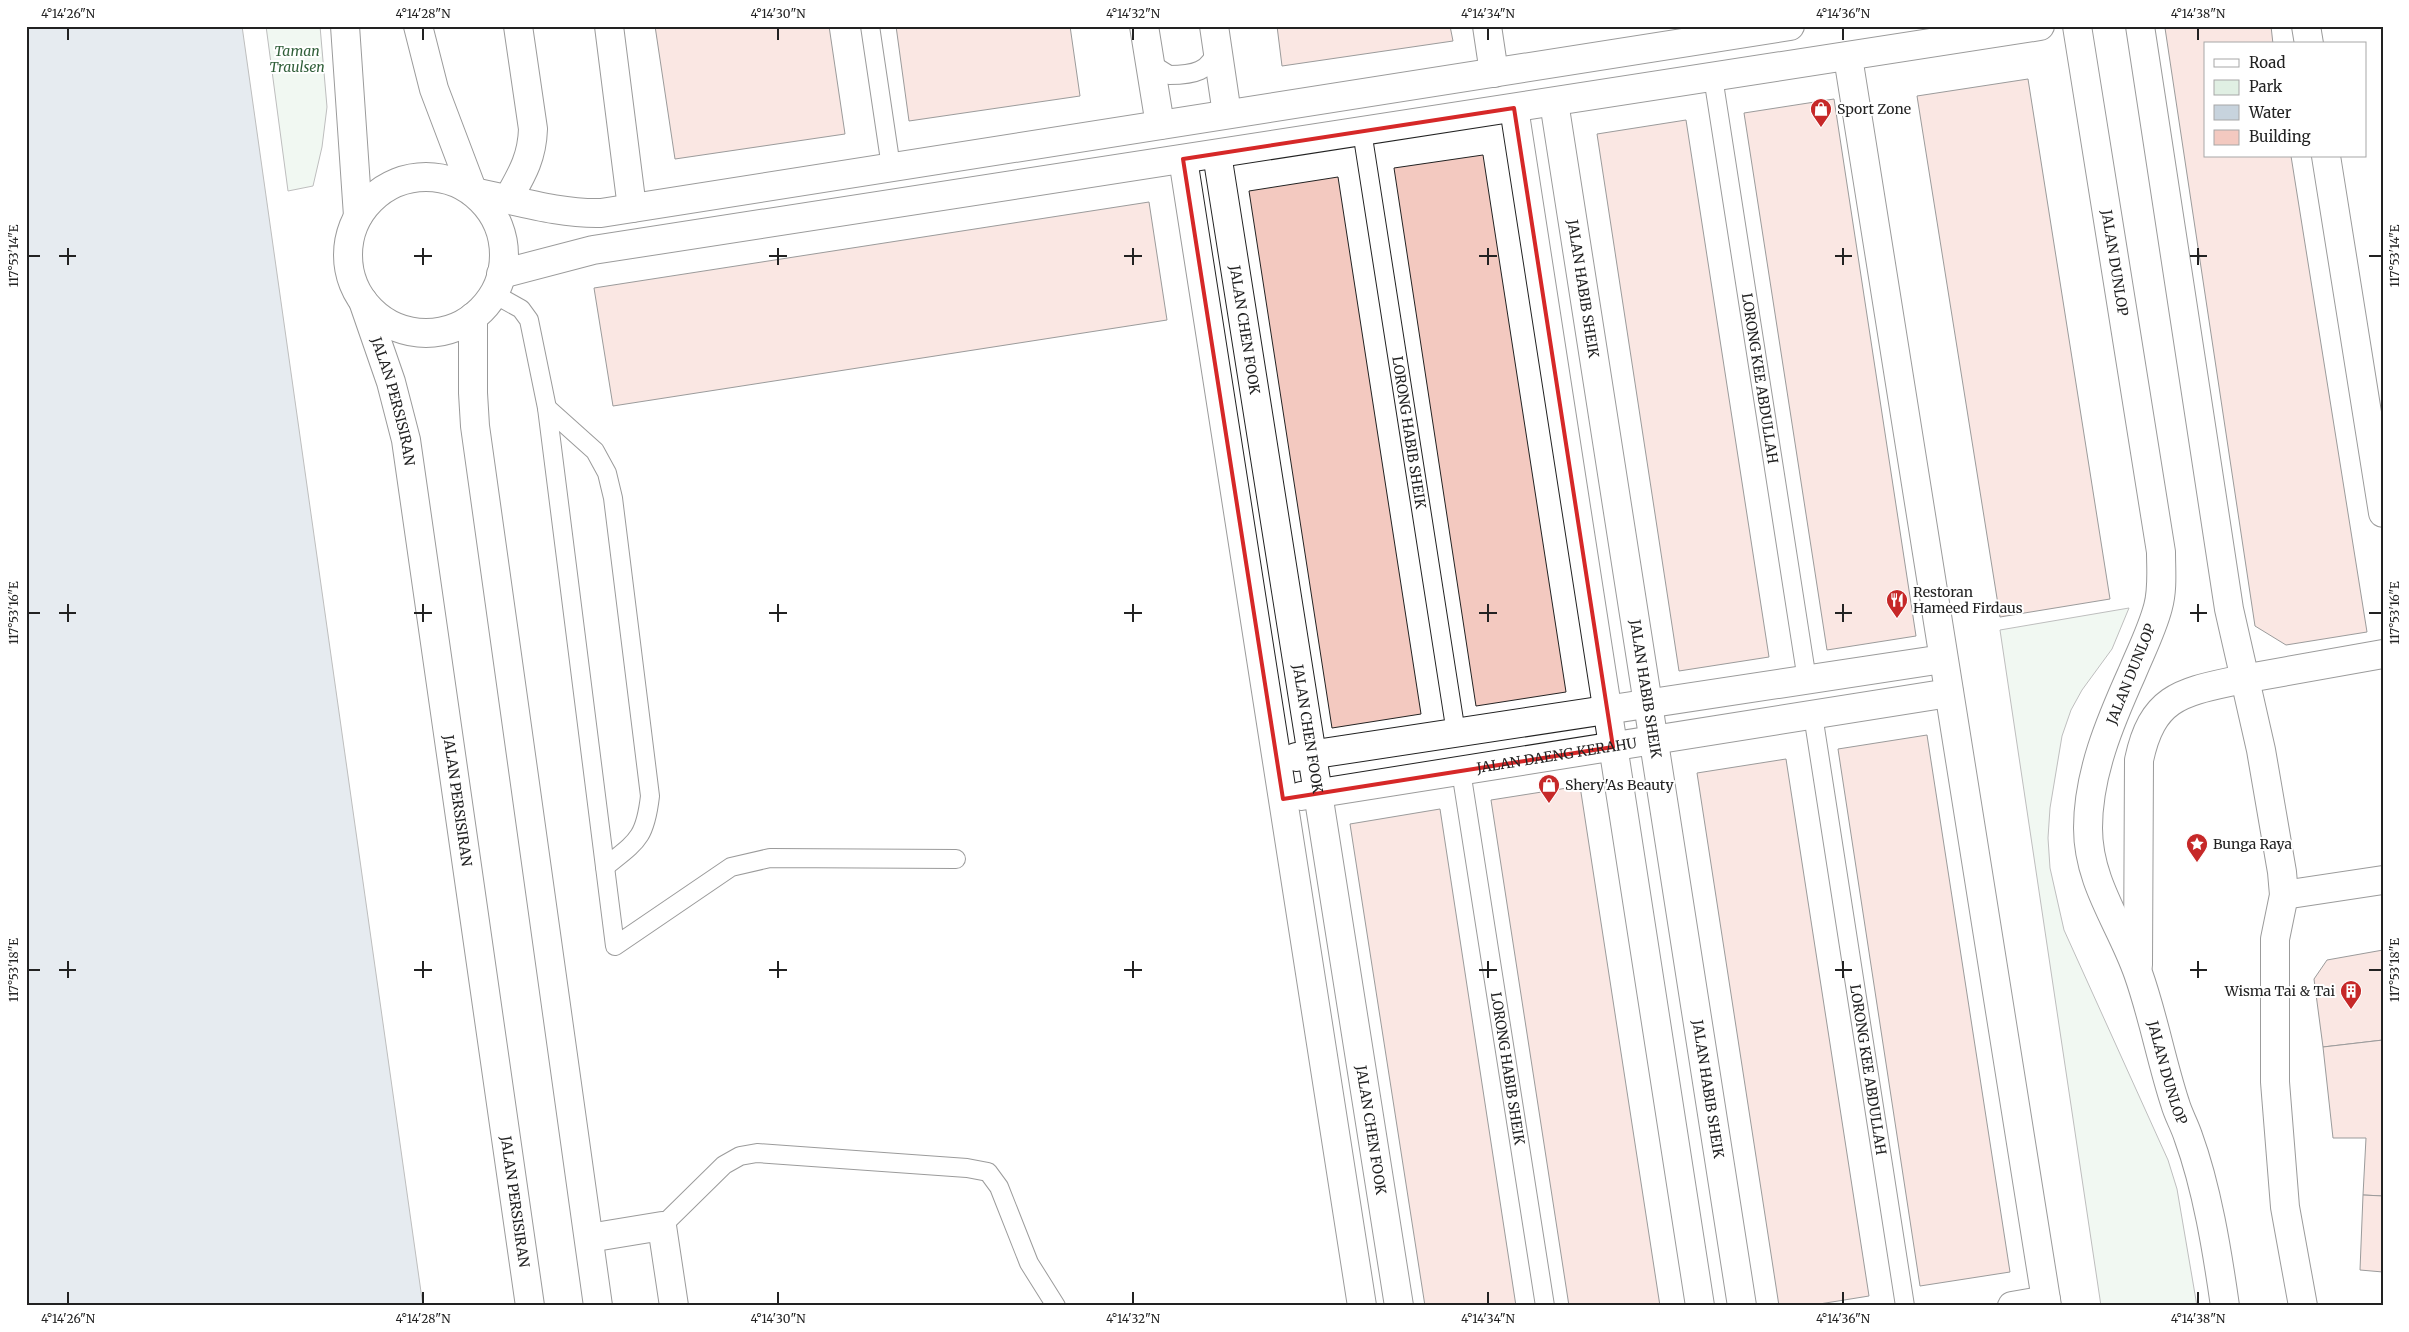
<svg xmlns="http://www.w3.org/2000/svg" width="2409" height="1332" viewBox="0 0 2409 1332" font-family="Merriweather,serif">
  <rect width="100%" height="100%" fill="#fff"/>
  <g fill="#e0efe3" stroke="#6f6f6f">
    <polygon points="266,26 320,26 327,107 322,147 313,186 288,191"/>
    <polygon points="2129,608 2112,649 2082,690 2071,710 2062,736 2050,808 2048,838 2050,868 2064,930 2168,1160 2177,1189 2197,1306 2101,1306 2000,630"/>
  </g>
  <polygon fill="#c7d3dd" stroke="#6f6f6f" points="26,26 242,26 423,1306 26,1306"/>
  <g fill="#f3c9c0" stroke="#222">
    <polygon points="655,26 829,26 845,134 675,159"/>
    <polygon points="896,26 1070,26 1080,96 909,121"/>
    <polygon points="1277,26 1450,26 1453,41 1282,66"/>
    <polygon points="2166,26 2271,26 2273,44 2205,44 2205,156 2291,156 2367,632 2286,645 2255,626 2165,28"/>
    <polygon points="2028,79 2110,599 2000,617 1917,96"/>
    <polygon points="1834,99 1916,636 1827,650 1744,113"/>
    <polygon points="1686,120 1769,657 1679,671 1597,134"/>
    <polygon points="1483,155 1566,692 1476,706 1394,168"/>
    <polygon points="1338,177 1421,714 1332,728 1249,191"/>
    <polygon points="1149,202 1167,320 613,406 594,288"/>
    <polygon points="1927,735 2010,1272 1920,1286 1838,749"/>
    <polygon points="1786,759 1869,1296 1807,1306 1779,1306 1697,773"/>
    <polygon points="1580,786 1660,1306 1569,1306 1491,800"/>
    <polygon points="1440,809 1516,1306 1425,1306 1350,824"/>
    <polygon points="2383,950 2383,1040 2323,1047 2314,979 2327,960"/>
    <polygon points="2383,1040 2383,1196 2363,1195 2366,1138 2333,1138 2323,1047"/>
    <polygon points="2363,1195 2383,1196 2383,1272 2360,1270"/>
  </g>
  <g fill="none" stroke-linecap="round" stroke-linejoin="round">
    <g stroke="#222" stroke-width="20">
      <g id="service">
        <polyline points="870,26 891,167"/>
        <path d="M1150,63l19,12c24,0 42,-3 48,-28"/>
        <path id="s1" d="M1713,77l94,603"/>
        <path id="s2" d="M1362,131l94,602"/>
        <polyline points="494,294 521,309 529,320 547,408 615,946 731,867 770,858 956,859"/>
        <path d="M547,408l48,43 12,22 6,25 37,298c-5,43 -13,45 -45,71"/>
        <path id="s3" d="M1813,715l92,591"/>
        <path id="s4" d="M1461,771l84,535"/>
        <polyline points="662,1226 724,1165 740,1156 757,1153 967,1168 988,1172 999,1187 1029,1263 1056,1306"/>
      </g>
    </g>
    <g stroke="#222" stroke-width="30">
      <g id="minor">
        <polyline points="609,26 632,208"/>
        <polyline points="1144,26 1160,125"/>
        <polyline points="1214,26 1227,114"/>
        <polyline points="1487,26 1494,73"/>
        <polyline points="2306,26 2309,44"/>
        <polyline points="1848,57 2047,1306"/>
        <path id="s5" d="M1554,102l188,1204"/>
        <polyline points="1514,108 1700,1306"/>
        <path id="s6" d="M1217,154l182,1152"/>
        <polyline points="2326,156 2383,513"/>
        <polyline points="1183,159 1362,1306"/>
        <path d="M473,192c42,8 85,22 128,21l1189,-187"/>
        <path d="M508,199c14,-25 24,-41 25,-70l-15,-103"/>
        <polyline points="501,274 593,250 2040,26"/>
        <polyline points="2243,679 2383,654"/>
        <polyline points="1296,757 1943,659"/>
        <path id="s7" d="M1301,796l648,-103"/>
        <polyline points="589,1238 662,1226 674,1306"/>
        <polyline points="2012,1306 2046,1300"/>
      </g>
    </g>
    <g stroke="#222" stroke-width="30">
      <g id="tertiary">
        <polyline points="345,26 358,216"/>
        <polyline points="418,26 434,89 473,192"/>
        <circle cx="426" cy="255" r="78"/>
        <path id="s8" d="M363,301l28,81 15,58 124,866"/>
        <polyline points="473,317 473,393 475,426 598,1306"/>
        <polyline points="2284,895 2383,880"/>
      </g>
    </g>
    <g stroke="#222" stroke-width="30">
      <g id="secondary">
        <path id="s9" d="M2077,26l84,526c0,18 2,37 -3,55 -6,23 -17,44 -26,66 -22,49 -44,101 -44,155 0,55 33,96 50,145 15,42 23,87 37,130 3,11 9,21 13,33 19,52 29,114 37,170"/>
        <polyline points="2140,26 2229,609 2261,750 2282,872 2284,895 2275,939 2275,1082 2285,1207 2303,1306"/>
        <path d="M2138,965l1,-205c14,-66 45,-68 104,-81"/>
      </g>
    </g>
    <use href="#service" stroke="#fff" stroke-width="18"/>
    <use href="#minor" stroke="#fff" stroke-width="28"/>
    <use href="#tertiary" stroke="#fff" stroke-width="28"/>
    <use href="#secondary" stroke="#fff" stroke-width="28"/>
  </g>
  <path d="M0 0H2409V1332H0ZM1514,108l99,639 -330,52 -100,-640z" fill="#fff" fill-opacity=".55" fill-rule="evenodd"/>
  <path fill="none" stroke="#d62828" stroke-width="4" stroke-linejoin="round" d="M1514,108l99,639 -330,52 -100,-640z"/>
  <path fill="none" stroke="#222" stroke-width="2" d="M68,28v12M423,28v12M778,28v12M1133,28v12M1488,28v12M1843,28v12M2198,28v12M68,248v17M423,248v17M778,248v17M1133,248v17M1488,248v17M1843,248v17M2198,248v17M28,256h12M59,256h17M414,256h18M769,256h18M1124,256h18M1479,256h18M1835,256h17M2190,256h17M2369,256h13M68,604v18M423,604v18M778,604v18M1133,604v18M1488,604v18M1843,604v18M2198,604v18M28,613h12M59,613h17M414,613h18M769,613h18M1124,613h18M1479,613h18M1835,613h17M2190,613h17M2369,613h13M68,961v17M423,961v17M778,961v17M1133,961v17M1488,961v17M1843,961v17M2198,961v17M28,970h12M59,970h17M414,970h18M769,970h18M1124,970h18M1479,970h18M1835,970h17M2190,970h17M2369,970h13M68,1292v12M423,1292v12M778,1292v12M1133,1292v12M1488,1292v12M1843,1292v12M2198,1292v12"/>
  <defs>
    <g id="shop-pin" transform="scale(1.125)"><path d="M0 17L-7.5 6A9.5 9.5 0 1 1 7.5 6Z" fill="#c62828" stroke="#fff"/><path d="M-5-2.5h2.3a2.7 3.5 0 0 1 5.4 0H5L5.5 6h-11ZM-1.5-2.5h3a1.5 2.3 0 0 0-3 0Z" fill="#fff"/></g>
    <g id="restaurant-pin" transform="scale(1.125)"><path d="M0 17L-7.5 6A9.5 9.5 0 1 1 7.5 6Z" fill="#c62828" stroke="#fff"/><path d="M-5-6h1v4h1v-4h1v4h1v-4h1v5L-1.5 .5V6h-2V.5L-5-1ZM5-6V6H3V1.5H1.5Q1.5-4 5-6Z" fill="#fff"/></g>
    <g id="sight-pin" transform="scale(1.125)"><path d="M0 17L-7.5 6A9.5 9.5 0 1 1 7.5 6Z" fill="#c62828" stroke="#fff"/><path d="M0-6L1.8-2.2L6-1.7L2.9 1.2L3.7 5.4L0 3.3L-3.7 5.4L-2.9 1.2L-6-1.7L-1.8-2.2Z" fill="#fff"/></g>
    <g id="building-pin" transform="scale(1.125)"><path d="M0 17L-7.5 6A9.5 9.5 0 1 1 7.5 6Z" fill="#c62828" stroke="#fff"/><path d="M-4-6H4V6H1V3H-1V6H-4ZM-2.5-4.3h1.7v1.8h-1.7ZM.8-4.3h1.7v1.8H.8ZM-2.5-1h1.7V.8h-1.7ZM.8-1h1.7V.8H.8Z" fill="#fff"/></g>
  </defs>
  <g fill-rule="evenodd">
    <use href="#shop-pin" x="1821" y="109"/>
    <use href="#restaurant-pin" x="1897" y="600"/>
    <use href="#shop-pin" x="1549" y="785"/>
    <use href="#sight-pin" x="2197" y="844"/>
    <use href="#building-pin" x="2351" y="991"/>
  </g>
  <g text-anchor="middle" stroke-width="4" stroke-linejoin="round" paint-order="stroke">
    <g font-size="14" font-style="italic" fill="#2f5e38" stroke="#fff">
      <text x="297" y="56">Taman<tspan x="297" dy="16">Traulsen</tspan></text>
    </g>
    <g font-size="14" fill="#222" stroke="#fff" text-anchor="start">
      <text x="1837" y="114">Sport Zone</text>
      <text x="1913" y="597">Restoran<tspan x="1913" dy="16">Hameed Firdaus</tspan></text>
      <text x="1565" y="790">Shery'As Beauty</text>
      <text x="2213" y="849">Bunga Raya</text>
      <text x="2335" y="996" text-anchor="end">Wisma Tai &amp; Tai</text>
    </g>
    <g font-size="14" fill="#222" stroke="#fff">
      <text dy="5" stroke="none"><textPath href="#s9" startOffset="240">JALAN DUNLOP</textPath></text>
      <text dy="5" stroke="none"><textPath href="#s5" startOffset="189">JALAN HABIB SHEIK</textPath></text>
      <text dy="5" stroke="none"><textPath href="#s6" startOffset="178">JALAN CHEN FOOK</textPath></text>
      <text dy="5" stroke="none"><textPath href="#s1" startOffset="305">LORONG KEE ABDULLAH</textPath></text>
      <text dy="5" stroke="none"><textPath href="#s8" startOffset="105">JALAN PERSISIRAN</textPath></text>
      <text dy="5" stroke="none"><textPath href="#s2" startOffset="305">LORONG HABIB SHEIK</textPath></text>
      <text transform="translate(2131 674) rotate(-68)" y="5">JALAN DUNLOP</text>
      <text dy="5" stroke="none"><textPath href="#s5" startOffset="594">JALAN HABIB SHEIK</textPath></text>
      <text dy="5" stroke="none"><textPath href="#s6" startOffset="582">JALAN CHEN FOOK</textPath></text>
      <text dy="5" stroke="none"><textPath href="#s7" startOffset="259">JALAN DAENG KERAHU</textPath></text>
      <text dy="5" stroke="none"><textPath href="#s8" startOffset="510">JALAN PERSISIRAN</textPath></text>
      <text dy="5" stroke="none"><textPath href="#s4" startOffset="301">LORONG HABIB SHEIK</textPath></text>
      <text dy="5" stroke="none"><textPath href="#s3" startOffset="359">LORONG KEE ABDULLAH</textPath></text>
      <text dy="5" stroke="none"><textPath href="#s9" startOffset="1080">JALAN DUNLOP</textPath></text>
      <text dy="5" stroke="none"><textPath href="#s5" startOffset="999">JALAN HABIB SHEIK</textPath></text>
      <text dy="5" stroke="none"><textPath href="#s6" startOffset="988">JALAN CHEN FOOK</textPath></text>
      <text dy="5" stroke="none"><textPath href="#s8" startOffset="915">JALAN PERSISIRAN</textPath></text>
    </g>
  </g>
  <rect width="2409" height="1332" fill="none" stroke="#ffffff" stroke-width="55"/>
  <rect x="2204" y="42" width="162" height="115" fill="#ffffff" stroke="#a7a7a7"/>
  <rect x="2214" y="59" width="25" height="8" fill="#ffffff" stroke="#a7a7a7"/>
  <text x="2249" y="68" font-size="15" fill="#222222">Road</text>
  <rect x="2214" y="80" width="25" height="15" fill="#e0efe3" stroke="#a7a7a7"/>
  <text x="2249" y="92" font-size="15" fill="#222222">Park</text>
  <rect x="2214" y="105" width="25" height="15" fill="#c7d3dd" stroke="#a7a7a7"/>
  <text x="2249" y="118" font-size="15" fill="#222222">Water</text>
  <rect x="2214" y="130" width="25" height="15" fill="#f3c9c0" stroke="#a7a7a7"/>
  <text x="2249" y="142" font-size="15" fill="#222222">Building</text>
  <rect x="28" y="28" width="2354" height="1276" fill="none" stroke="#222" stroke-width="2"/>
  <g font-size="12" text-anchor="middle" fill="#222">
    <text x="68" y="18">4°14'26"N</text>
    <text x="423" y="18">4°14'28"N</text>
    <text x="778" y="18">4°14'30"N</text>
    <text x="1133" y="18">4°14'32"N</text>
    <text x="1488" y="18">4°14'34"N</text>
    <text x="1843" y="18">4°14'36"N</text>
    <text x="2198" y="18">4°14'38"N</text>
    <text transform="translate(2395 256) rotate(-90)" y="4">117°53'14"E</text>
    <text transform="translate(14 256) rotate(-90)" y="4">117°53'14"E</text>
    <text transform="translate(2395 613) rotate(-90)" y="4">117°53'16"E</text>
    <text transform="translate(14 613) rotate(-90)" y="4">117°53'16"E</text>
    <text transform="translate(2395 970) rotate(-90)" y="4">117°53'18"E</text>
    <text transform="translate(14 970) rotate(-90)" y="4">117°53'18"E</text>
    <text x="68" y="1323">4°14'26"N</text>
    <text x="423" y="1323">4°14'28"N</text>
    <text x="778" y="1323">4°14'30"N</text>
    <text x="1133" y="1323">4°14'32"N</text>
    <text x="1488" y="1323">4°14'34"N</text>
    <text x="1843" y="1323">4°14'36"N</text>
    <text x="2198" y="1323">4°14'38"N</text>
  </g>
</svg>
